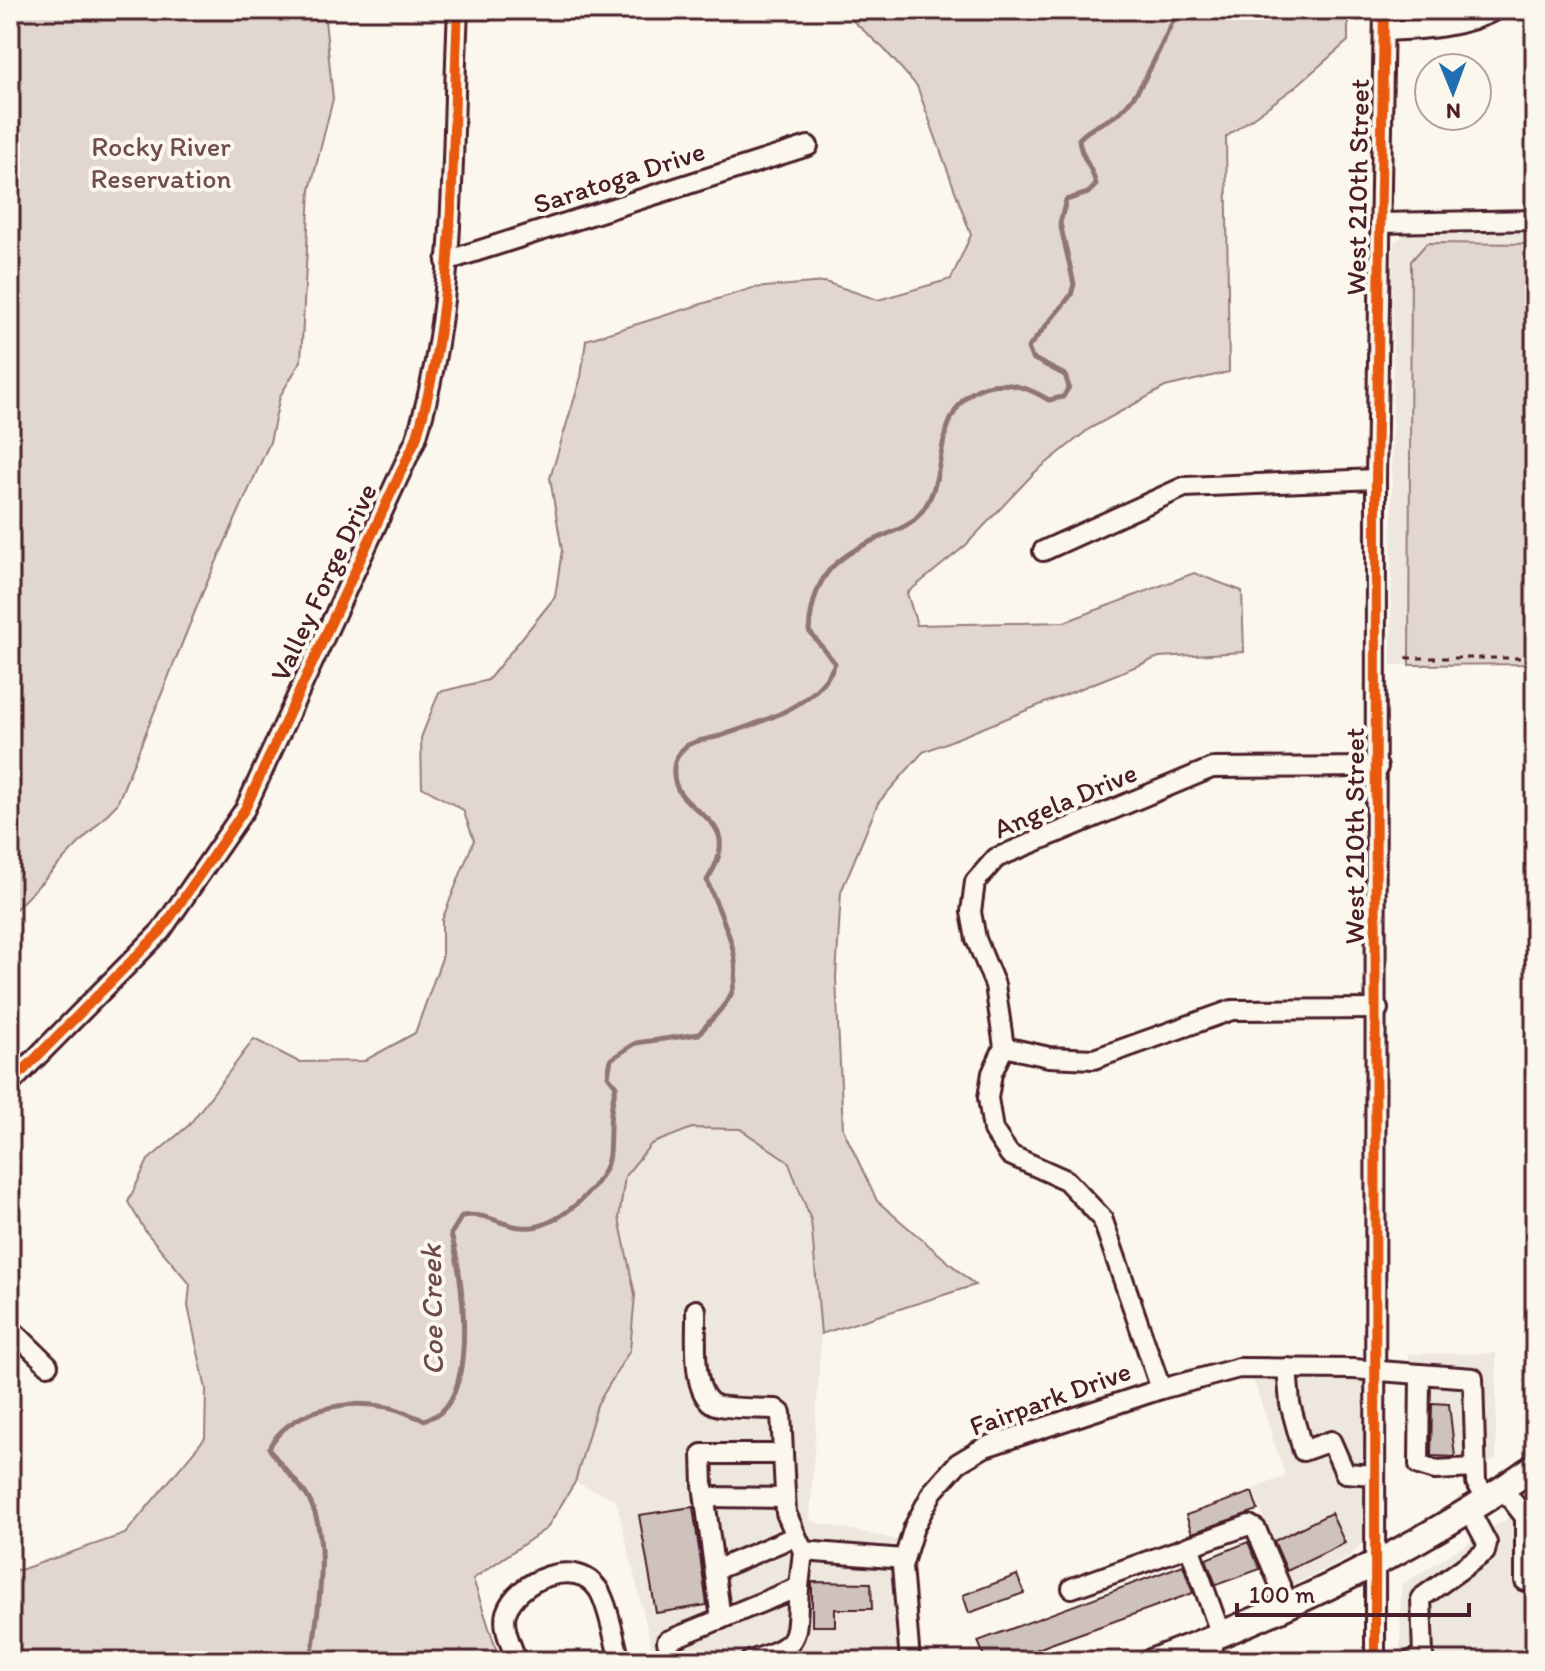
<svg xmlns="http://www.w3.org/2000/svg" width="1545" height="1671" viewBox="0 0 1545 1671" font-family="Itim,sans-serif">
  <rect width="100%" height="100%" fill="#fbf7ec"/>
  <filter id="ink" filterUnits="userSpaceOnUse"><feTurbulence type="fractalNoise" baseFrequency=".0125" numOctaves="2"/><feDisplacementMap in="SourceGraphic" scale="16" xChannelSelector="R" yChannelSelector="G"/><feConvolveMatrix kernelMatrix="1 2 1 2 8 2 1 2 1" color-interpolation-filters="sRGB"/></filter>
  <g filter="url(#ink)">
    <g fill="#eee7de">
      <polygon points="1409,232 1535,232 1535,664 1391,665 1393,253 1394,242"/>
      <polygon points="692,1128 740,1129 788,1161 811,1220 821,1334 810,1521 899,1540 894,1618 901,1661 655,1661 616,1500 575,1482 596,1405 630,1350 635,1295 618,1218 625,1176 651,1144"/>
      <polygon points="1496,1353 1496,1459 1466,1477 1410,1473 1409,1354"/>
      <polygon points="1371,1368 1369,1535 1350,1557 1289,1587 1253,1489 1285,1476 1251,1372"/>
      <polygon points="1535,1501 1535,1650 1520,1661 1400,1661 1401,1585"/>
    </g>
    <g fill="#e2d7d0" stroke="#967b7e" stroke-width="2">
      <polygon points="10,10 324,10 333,99 310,190 301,361 280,396 270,442 202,594 117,804 10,915"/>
      <polygon points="864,10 1348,10 1348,41 1294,88 1226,137 1229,372 1165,387 1089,429 1034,473 965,546 907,593 917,625 1065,622 1194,573 1242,591 1244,652 1159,657 923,752 878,803 841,892 836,978 843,1129 877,1201 975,1285 821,1334 811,1220 788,1161 740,1129 692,1128 651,1144 625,1176 619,1218 635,1295 630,1350 597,1405 575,1482 547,1528 473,1579 500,1661 10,1661 10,1569 20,1570 125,1534 205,1438 206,1389 188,1306 190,1284 146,1232 128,1202 148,1160 189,1125 254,1039 299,1062 364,1061 415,1033 442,958 442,920 474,840 463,810 422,787 421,738 439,692 488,680 555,597 562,550 550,478 581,377 586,340 753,288 825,282 878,300 951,279 971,235 917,86 884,49 852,20"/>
      <path d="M1396,10h79c-24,9 -57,14 -79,0z"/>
      <polygon points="1427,243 1535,244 1535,664 1409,665 1411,261"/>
    </g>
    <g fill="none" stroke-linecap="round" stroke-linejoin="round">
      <path stroke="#907477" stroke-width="5" d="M311,1661c6,-46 22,-124 -4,-165 -11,-17 -27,-30 -38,-48 20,-39 78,-49 118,-41 13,2 25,9 37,13 5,-2 13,-4 17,-8 35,-31 22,-137 10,-178l11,-18c29,-5 41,14 71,11 28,-3 74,-44 76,-73 2,-28 -1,-38 7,-68l-8,-10 3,-17 25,-16 63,-9c10,-13 30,-30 34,-45 11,-35 -15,-77 -26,-109 45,-70 -38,-61 -33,-112 0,-7 6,-17 11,-21 8,-7 25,-8 35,-11 40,-13 99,-31 115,-73l-26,-32c4,-54 23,-73 72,-94 10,-5 24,-9 33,-17 25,-23 23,-54 31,-84 15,-56 58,-64 104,-36l14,-3 6,-10 -4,-12 -33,-17 -4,-10 43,-53 3,-11 -14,-61 6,-23 22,-7 8,-8c-3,-18 -16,-28 -17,-46 14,-15 28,-16 41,-27 26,-23 41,-71 59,-102"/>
    </g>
    <g fill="#cfc2bc" stroke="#4a1f2b" stroke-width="2">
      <polygon points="1432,1403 1449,1404 1455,1457 1431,1456"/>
      <polygon points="1252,1492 1258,1510 1192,1533 1186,1515"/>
      <polygon points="693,1507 707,1605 656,1613 639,1515"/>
      <polygon points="1331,1513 1345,1543 1287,1571 1274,1541"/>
      <polygon points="1248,1542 1260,1569 1216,1585 1206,1559"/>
      <polygon points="1183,1565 1193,1593 1048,1645 1016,1658 1017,1661 986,1661 978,1641"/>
      <polygon points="1017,1575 1024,1593 969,1613 963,1595"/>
      <polygon points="812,1582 871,1583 872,1609 835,1609 835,1626 812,1626"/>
    </g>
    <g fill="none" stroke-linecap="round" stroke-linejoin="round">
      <g stroke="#4a1f2b" stroke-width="24">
        <g id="minor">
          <path d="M1384,31c39,-2 77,-3 112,-21"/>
          <polyline points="1380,223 1535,220"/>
          <polyline points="446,261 808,146"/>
          <polyline points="1043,551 1184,487 1376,479"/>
          <polyline points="1004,1047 1049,1057 1094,1059 1232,1010 1378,1009"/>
          <path d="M10,1084l151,-153 84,-122 171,-370c42,-133 35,-289 42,-429"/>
          <polyline points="10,1328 48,1365"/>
          <polyline points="1287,1368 1290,1404 1303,1451 1331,1441 1345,1473 1375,1475"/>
          <polyline points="1420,1374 1419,1465 1435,1470 1475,1468"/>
          <polyline points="1161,1389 1102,1218 1066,1180 1010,1155 993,1130 988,1098 992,1073 1004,1047 995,985 976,939 971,912 975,882 996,858 1212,768 1378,767"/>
          <polyline points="1503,1489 1525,1517 1525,1581 1535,1580"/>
          <polyline points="705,1497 785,1498"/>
          <polyline points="1189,1546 1221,1635"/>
          <polyline points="803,1551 904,1559"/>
          <polyline points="715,1570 796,1536"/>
          <polyline points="1072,1588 1249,1525 1256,1529 1288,1604"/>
          <polyline points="721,1619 703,1485 702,1454 783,1454"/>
          <polyline points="1213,1638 1213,1661"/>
          <path d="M517,1661c-5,-14 -15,-33 -11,-48 11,-33 70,-57 92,-24 10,14 17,54 22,72"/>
          <path d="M671,1661l-4,-20 132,-54 4,-36 -17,-38 -5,-100 -5,-4c-19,-1 -39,0 -57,-3 -30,-6 -22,-71 -23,-96"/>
          <path d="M750,1661c54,-18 45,-20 49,-74"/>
          <polyline points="910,1661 902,1566 914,1527 933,1491 958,1463 985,1447 1161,1389 1239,1368 1353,1369 1473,1378 1476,1482 1488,1500"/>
          <polyline points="1375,1661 1376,479 1384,10"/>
          <polyline points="1411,1661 1423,1655 1421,1598 1485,1552 1487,1543 1470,1511"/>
        </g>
      </g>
      <g stroke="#4a1f2b" stroke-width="30">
        <path id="major" d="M1153,1661c135,-51 265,-111 382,-195"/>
      </g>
      <polyline stroke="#4a1f2b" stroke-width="3" stroke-dasharray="6 6" stroke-linecap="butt" points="1406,658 1535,658"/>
      <use href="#minor" stroke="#fbf7ec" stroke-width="18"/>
      <use href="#major" stroke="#fbf7ec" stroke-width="24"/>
      <g stroke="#fbf7ec" stroke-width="15">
        <g id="cycleway">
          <path d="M10,1084l151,-153 84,-122 171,-370c42,-133 35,-289 42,-429"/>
          <polyline points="1375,1661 1376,479 1384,10"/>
        </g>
      </g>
      <use href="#cycleway" stroke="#e8590c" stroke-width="10"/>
    </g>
  </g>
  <g text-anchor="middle" stroke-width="8" stroke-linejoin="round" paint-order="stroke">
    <g font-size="28" fill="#704d54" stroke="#fbf7ec">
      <text x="161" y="156">Rocky River<tspan x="161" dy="32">Reservation</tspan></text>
    </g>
    <g font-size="28" fill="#4a1f2b" stroke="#fbf7ec">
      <text transform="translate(619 177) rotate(-18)" y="10">Saratoga Drive</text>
      <text transform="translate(1357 187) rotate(-89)" y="10">West 210th Street</text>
      <text transform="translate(323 582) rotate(-65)" y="10">Valley Forge Drive</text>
      <text transform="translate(1065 800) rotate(-23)" y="10">Angela Drive</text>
      <text transform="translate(1354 836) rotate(-90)" y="10">West 210th Street</text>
      <text transform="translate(1050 1398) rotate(-20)" y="10">Fairpark Drive</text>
    </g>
    <g font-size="30" font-style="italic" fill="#6d4a51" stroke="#fbf7ec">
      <text transform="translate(432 1310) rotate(-91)" y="10">Coe Creek</text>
    </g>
  </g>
  <rect width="1545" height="1671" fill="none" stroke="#fbf7ec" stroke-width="40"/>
  <rect x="20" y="20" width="1505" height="1631" fill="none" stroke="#4a1f2b" stroke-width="3" filter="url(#ink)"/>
  <g transform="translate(1453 92) rotate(179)"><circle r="38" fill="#fbf7ec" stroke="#b4a19f" stroke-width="2"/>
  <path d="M0-6L14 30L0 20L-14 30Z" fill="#1f6fb2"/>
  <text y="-12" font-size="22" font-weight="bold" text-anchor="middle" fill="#4a1f2b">N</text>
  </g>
  <path d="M1237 1603v12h232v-12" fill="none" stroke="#4a1f2b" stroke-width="4"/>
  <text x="1249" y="1603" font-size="24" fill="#4a1f2b" stroke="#fbf7ec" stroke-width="6" paint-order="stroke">100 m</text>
</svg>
